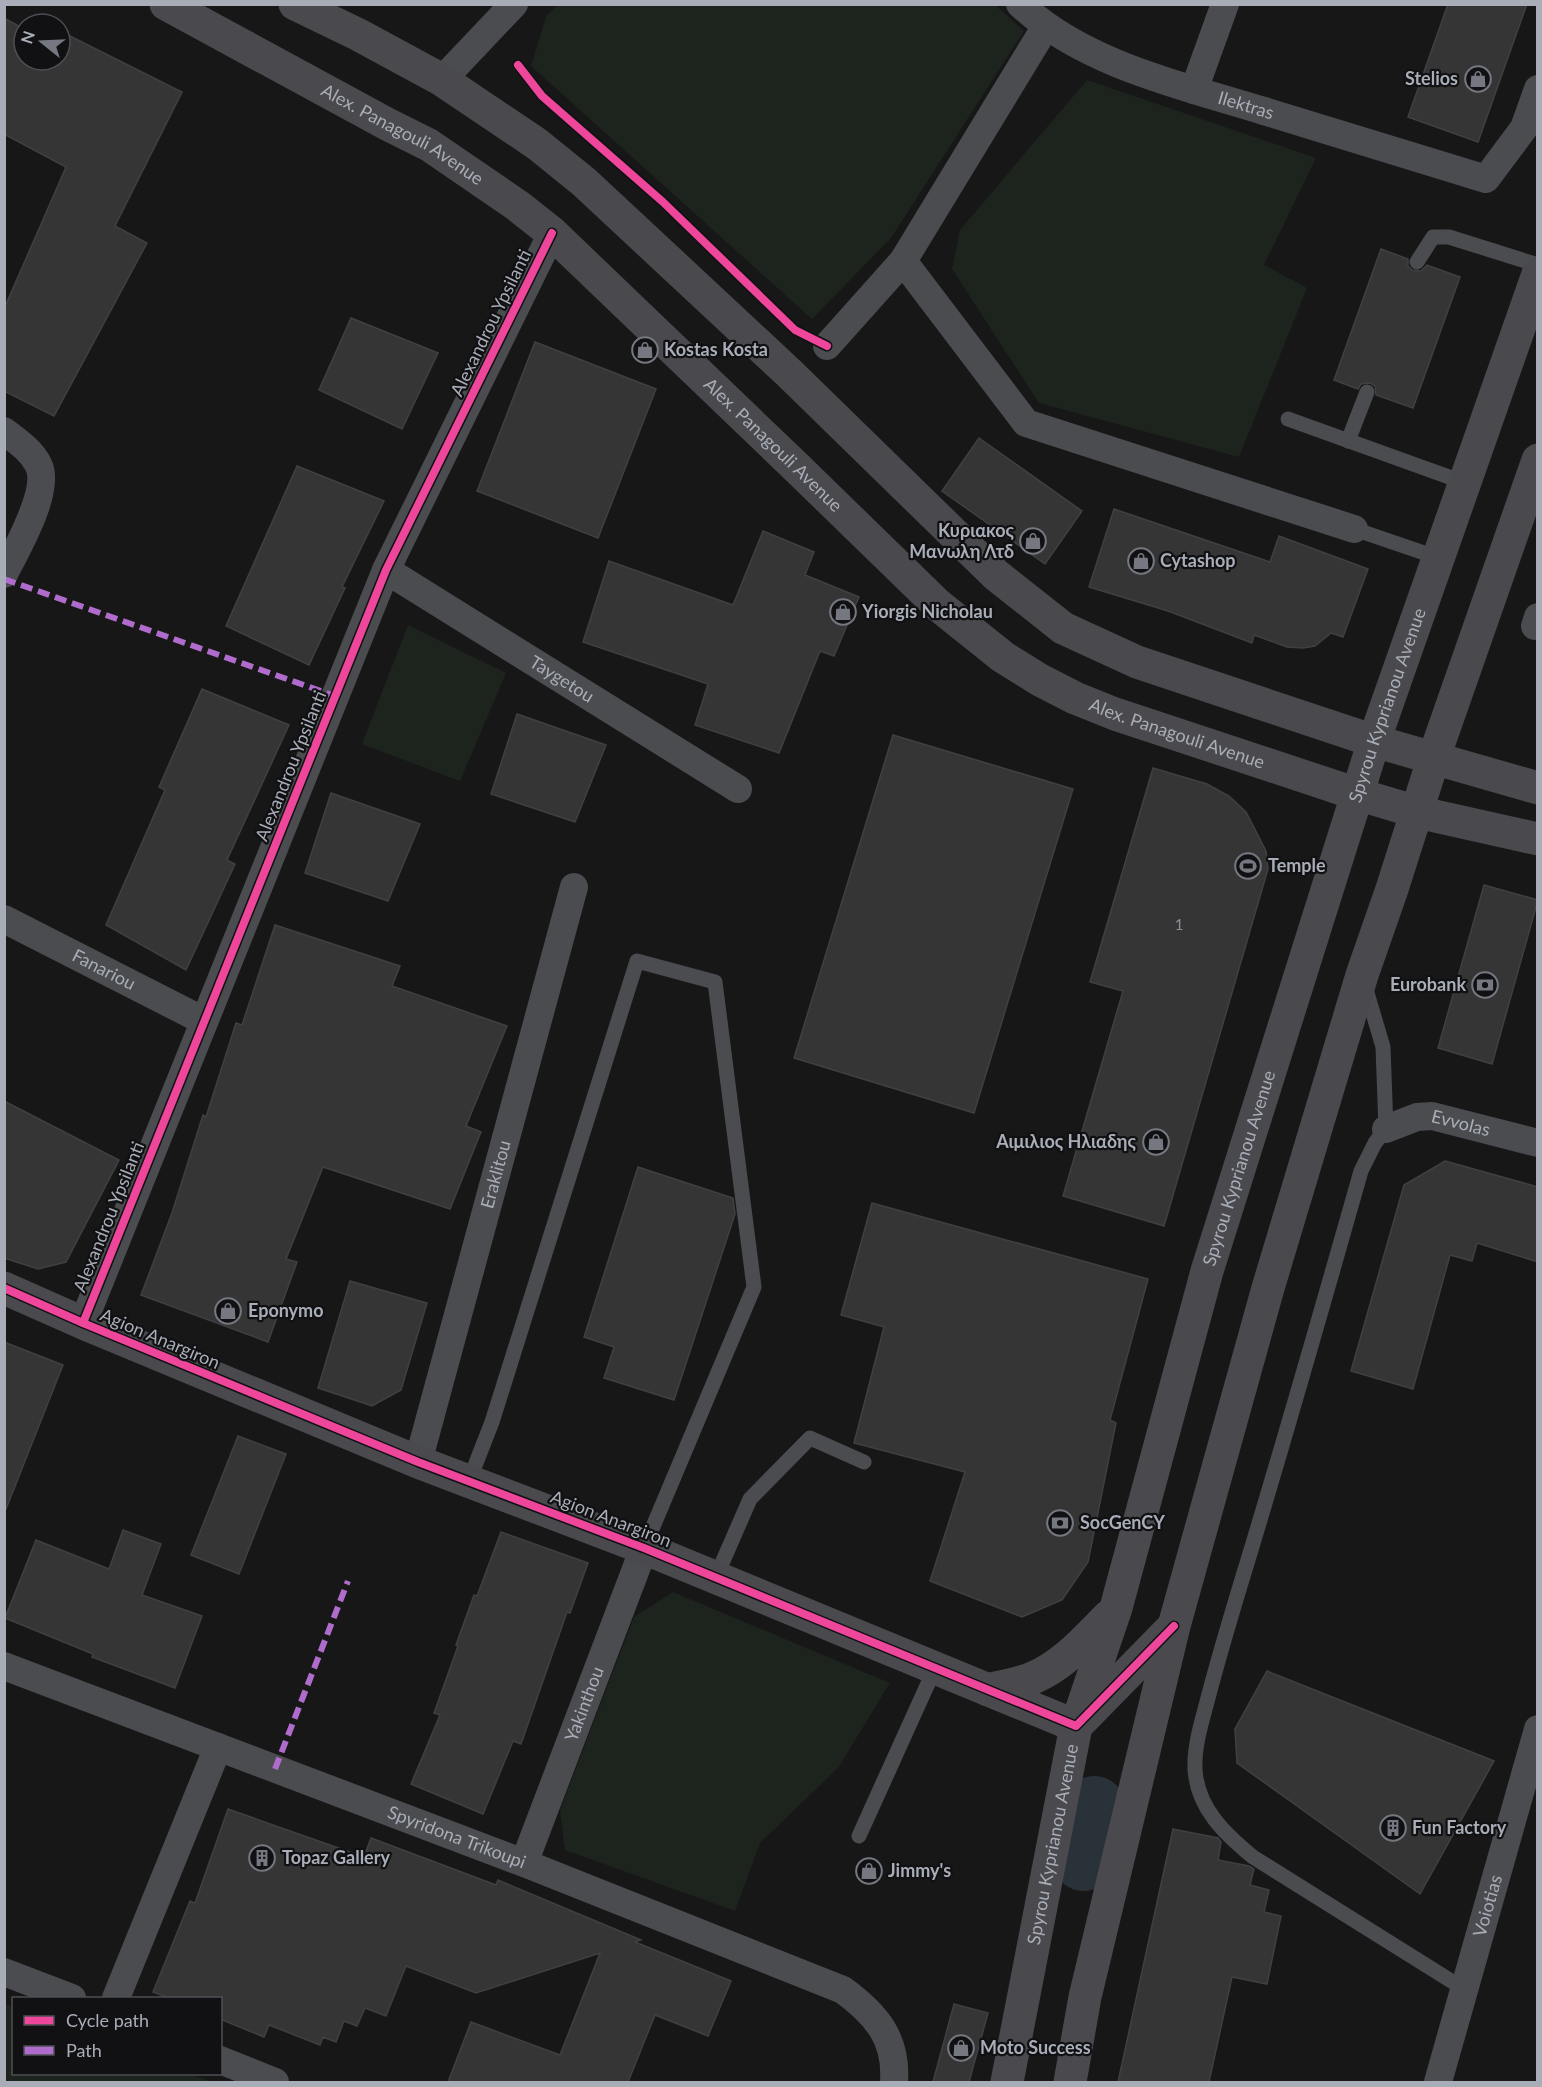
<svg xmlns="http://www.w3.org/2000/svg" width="1542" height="2087" viewBox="0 0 1542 2087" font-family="Lato,sans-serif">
  <rect width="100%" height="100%" fill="#171717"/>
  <g fill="#1d241e">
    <polygon points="557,5 995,5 1024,31 891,238 812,319 531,66 546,17"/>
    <polygon points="1087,80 1316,158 1264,265 1307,288 1239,457 1039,403 952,269 960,230"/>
    <polygon points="408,625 506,673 460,781 362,744"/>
    <polygon points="673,1592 890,1683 838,1768 760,1843 735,1911 565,1850 560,1810 634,1617"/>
    <polygon points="5,2004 13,2007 14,2074 189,2074 213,2082 5,2082"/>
  </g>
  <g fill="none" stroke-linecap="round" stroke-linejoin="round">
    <polyline stroke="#2a3239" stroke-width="64" points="1084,1859 1094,1808"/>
  </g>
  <g fill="#353536" stroke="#3f4043" stroke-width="1.5">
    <polygon points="1448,4 1527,4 1478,142 1408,117"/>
    <polygon points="4,18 24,29 24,60 60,60 60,31 182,92 115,226 147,243 54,416 4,391 4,309 66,167 4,134"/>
    <polygon points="1381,249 1408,259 1408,266 1412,270 1421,271 1427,265 1460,277 1413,408 1376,395 1375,386 1370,383 1361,384 1358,389 1334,380"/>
    <polygon points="351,318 438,353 402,429 319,390"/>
    <polygon points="535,342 656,389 598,538 477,491"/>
    <polygon points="979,438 1082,511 1045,564 942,491"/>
    <polygon points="297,466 384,501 342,587 345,588 309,665 226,626"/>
    <polygon points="1114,509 1270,562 1279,536 1368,569 1343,637 1331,633 1315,646 1303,648 1287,647 1254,635 1252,643 1168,611 1089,587"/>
    <polygon points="763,531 814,552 805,575 859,597 834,656 820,651 779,753 695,725 708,684 583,642 609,561 733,605"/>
    <polygon points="202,689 289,725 227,860 235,864 186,970 106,925 165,790 159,787"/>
    <polygon points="517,714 606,745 575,822 491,794"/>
    <polygon points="893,735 1073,789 974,1113 794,1058"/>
    <polygon points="1153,768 1207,784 1229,796 1246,812 1266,851 1268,869 1164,1226 1063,1196 1123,991 1090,982"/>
    <polygon points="331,793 420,824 388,901 305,873"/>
    <polygon points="1484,885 1538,900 1492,1064 1438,1048"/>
    <polygon points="275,925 400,966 392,986 507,1026 466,1126 481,1132 450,1209 323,1167 286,1259 297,1262 268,1342 141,1295 172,1213 203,1115 206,1117 236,1023 242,1025"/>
    <polygon points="4,1101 119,1160 66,1262 38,1269 4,1258"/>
    <polygon points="1445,1161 1538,1187 1538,1262 1477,1243 1472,1261 1450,1255 1413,1389 1351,1371 1404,1185"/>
    <polygon points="638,1167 733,1198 735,1214 674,1400 604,1378 614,1347 584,1337"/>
    <polygon points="872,1203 1148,1279 1110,1420 1116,1423 1088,1562 1062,1600 1022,1617 930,1581 965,1472 854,1443 884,1327 841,1315"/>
    <polygon points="350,1281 427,1303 401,1390 372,1406 318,1388"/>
    <polygon points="4,1342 63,1365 6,1509 4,1509"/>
    <polygon points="238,1436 286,1454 239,1574 191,1555"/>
    <polygon points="123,1530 161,1544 142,1595 202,1616 175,1688 92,1657 93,1654 5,1618 36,1540 109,1569"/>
    <polygon points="501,1532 588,1563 570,1613 567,1612 521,1744 513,1741 483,1814 411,1784 440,1715 434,1713 458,1646 456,1645 474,1595 477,1596"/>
    <polygon points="1267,1671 1494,1761 1420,1894 1237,1763 1235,1729"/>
    <polygon points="228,1809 364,1857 371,1838 496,1885 498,1880 641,1940 635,1942 731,1981 708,2036 655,2015 628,2082 448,2082 471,2022 560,2055 600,1953 476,1993 406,1966 386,2016 365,2008 357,2026 344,2021 336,2042 323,2037 320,2045 269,2025 264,2037 220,2019 220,1998 169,1998 153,1992 190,1901 195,1903"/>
    <polygon points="1173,1829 1218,1838 1221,1842 1218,1860 1249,1866 1254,1869 1250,1885 1269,1890 1264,1912 1281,1916 1267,1984 1232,1977 1209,2082 1118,2082"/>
    <polygon points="954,2004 988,2013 969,2082 933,2082"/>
  </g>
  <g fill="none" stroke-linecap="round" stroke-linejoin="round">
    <g stroke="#4b4c50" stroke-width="15">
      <polyline points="1417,262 1433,237 1449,237 1538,265"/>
      <polyline points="1288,419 1463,482"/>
      <polyline points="1348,441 1367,392"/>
      <polyline points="1354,529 1439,558"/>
      <path d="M1365,986l18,61 3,82 -11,14 -14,28c-36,127 -72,253 -110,379 -15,49 -30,98 -43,148 -6,23 -14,47 -13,71 2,39 30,65 58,88l211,132"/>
      <polyline points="469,1481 492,1422 637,961 715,982 754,1287 644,1548"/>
      <polyline points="716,1577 750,1499 810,1438 864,1462"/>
      <polyline points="859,1836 935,1668"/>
    </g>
    <g stroke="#4b4c50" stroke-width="28">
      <path id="s1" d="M1020,4c63,60 163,82 244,107 74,23 148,46 222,68l38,-51 14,-39"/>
      <polyline points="442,80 514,4"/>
      <polyline points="1194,90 1225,4"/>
      <polyline points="903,261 1026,423 1354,529"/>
      <polyline points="827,346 903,261 1046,26"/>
      <path d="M4,431c13,10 27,19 34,33 14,25 -22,86 -34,110"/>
      <path id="s2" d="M386,570l352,219"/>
      <polyline points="1535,626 1538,617"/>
      <path id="s3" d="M4,919l200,102"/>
      <path id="s4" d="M1386,1129l31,-12 15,-1 106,27"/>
      <polyline points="83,1323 386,570 552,233"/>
      <path id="s5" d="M418,1462l156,-575"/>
      <path id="s6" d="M4,1666l520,197 319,127c34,25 54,49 51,92"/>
      <path id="s7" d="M524,1863l120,-315"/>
      <polyline points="4,1972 72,1998"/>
      <polyline points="116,1998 218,1747"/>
      <polyline points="220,2060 275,2082"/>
      <path id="s8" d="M1438,2082l100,-353"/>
    </g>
    <g stroke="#4a4a4e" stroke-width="33">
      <path id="s9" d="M166,4l221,120 42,21 89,61 34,27 241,231 145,141 65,52 37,23 35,18 40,16 242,80 60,18 121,27"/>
      <polyline points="295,4 359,35 442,80 537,144 584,182 789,373 996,575 1063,628 1137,662 1374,741 1538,788"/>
      <polyline points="4,1288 83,1323 418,1462 644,1548 1076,1726"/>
      <path d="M988,1690c15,-4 31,-6 45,-12 31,-13 53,-39 76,-62"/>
      <polyline points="1081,1721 1173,1627"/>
      <path id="s10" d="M1007,2082l69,-356 40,-118 91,-337 167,-530 164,-467"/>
      <polyline points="1070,2082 1085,1997 1174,1626 1268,1288 1362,975 1392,889 1434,757 1538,460"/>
    </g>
    <g stroke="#b06ccc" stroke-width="6" stroke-dasharray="12 6" stroke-linecap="butt">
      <polyline points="4,579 335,696"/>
      <polyline points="275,1769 348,1581"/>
    </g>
    <g stroke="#111113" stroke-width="11">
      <g id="cycleway">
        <polyline points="518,65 542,96 663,202 795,330 827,346"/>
        <polyline points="4,1288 83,1323 418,1462 644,1548 1076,1726 1174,1626"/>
        <polyline points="83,1323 386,570 552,233"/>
      </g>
    </g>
    <use href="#cycleway" stroke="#ed469a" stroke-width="8"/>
  </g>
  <defs>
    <g id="shop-ring" transform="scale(1.35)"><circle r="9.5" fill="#111113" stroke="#757880" stroke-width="1.5"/><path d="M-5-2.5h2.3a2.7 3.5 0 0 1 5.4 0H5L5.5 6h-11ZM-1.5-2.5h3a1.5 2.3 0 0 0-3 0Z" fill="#757880"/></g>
    <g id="stadium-ring" transform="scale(1.35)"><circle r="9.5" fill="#111113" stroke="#757880" stroke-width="1.5"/><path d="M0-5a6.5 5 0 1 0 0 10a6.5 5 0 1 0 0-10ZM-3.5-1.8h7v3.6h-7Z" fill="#757880"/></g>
    <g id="bank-ring" transform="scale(1.35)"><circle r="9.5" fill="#111113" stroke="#757880" stroke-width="1.5"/><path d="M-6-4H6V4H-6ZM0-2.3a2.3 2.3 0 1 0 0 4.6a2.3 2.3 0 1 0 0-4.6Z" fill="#757880"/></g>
    <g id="building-ring" transform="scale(1.35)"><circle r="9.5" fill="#111113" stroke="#757880" stroke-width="1.5"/><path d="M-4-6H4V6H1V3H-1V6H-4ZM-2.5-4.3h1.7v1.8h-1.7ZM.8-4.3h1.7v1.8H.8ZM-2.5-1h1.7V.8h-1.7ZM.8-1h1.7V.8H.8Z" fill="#757880"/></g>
  </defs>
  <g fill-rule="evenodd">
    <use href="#shop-ring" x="1478" y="79"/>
    <use href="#shop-ring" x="645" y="350"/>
    <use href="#shop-ring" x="1033" y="541"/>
    <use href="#shop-ring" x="1141" y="561"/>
    <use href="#shop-ring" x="843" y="612"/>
    <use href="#stadium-ring" x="1248" y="866"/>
    <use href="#bank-ring" x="1485" y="985"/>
    <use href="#shop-ring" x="1156" y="1142"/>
    <use href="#shop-ring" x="228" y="1311"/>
    <use href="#bank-ring" x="1060" y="1523"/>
    <use href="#building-ring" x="1393" y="1828"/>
    <use href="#building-ring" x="262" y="1858"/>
    <use href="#shop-ring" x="869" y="1871"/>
    <use href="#shop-ring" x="961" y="2048"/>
  </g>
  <g text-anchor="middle" stroke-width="4.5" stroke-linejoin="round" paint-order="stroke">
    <g font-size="15" fill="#8b8f98">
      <text x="1179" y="930">1</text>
    </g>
    <g font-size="18" font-weight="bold" fill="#a8adb8" stroke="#111113" text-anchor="start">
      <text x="1458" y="85" text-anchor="end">Stelios</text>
      <text x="664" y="356">Kostas Kosta</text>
      <text x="1014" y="537" text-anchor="end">Κυριακος<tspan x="1014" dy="21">Μανωλη Λτδ</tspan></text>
      <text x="1160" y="567">Cytashop</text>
      <text x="862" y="618">Yiorgis Nicholau</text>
      <text x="1268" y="872">Temple</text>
      <text x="1466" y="991" text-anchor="end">Eurobank</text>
      <text x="1136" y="1148" text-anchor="end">Αιμιλιος Ηλιαδης</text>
      <text x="248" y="1317">Eponymo</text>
      <text x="1080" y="1529">SocGenCY</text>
      <text x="1412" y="1834">Fun Factory</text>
      <text x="282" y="1864">Topaz Gallery</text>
      <text x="888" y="1877">Jimmy's</text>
      <text x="980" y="2054">Moto Success</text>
    </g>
    <g font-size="18" fill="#a8adb8" stroke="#111113">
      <text dy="6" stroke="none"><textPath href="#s1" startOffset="250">Ilektras</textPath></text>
      <text dy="6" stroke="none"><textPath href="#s9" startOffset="270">Alex. Panagouli Avenue</textPath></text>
      <text transform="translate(491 323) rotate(-64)" y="6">Alexandrou Ypsilanti</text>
      <text dy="6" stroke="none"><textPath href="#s9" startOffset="756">Alex. Panagouli Avenue</textPath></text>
      <text dy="6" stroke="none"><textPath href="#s2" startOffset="207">Taygetou</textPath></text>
      <text dy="6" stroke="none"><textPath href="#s10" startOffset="1430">Spyrou Kyprianou Avenue</textPath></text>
      <text dy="6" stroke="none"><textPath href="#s9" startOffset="1260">Alex. Panagouli Avenue</textPath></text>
      <text transform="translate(291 766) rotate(-68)" y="6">Alexandrou Ypsilanti</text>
      <text dy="6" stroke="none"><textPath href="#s3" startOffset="112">Fanariou</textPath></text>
      <text dy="6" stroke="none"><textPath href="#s4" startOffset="78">EvvoIas</textPath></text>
      <text dy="6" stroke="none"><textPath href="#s10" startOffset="944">Spyrou Kyprianou Avenue</textPath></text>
      <text dy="6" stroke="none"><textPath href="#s5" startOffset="298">Eraklitou</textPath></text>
      <text transform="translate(109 1217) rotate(-68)" y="6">Alexandrou Ypsilanti</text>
      <text transform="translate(160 1339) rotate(23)" y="6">Agion Anargiron</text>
      <text transform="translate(611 1519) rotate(21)" y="6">Agion Anargiron</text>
      <text dy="6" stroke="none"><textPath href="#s7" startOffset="170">Yakinthou</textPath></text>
      <text dy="6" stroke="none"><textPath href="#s6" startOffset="484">Spyridona Trikoupi</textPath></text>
      <text dy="6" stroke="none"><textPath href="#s10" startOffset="242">Spyrou Kyprianou Avenue</textPath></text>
      <text dy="6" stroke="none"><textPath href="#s8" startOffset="183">Voiotias</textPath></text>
    </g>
  </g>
  <rect width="1542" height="2087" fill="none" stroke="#a8adb8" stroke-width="12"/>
  <rect x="12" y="1997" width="210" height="78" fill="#111113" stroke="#4d4f55" stroke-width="1.5"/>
  <rect x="24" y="2016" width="30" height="9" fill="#ed469a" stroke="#4d4f55" stroke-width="1.5"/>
  <text x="66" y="2027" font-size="18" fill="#a8adb8">Cycle path</text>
  <rect x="24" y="2046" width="30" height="9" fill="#b06ccc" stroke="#4d4f55" stroke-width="1.5"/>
  <text x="66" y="2057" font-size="18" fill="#a8adb8">Path</text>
  <g transform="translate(42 42) rotate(288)"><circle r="28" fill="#111113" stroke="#4d4f55" stroke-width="1.5"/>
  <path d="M0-4.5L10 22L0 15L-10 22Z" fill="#757880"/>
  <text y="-9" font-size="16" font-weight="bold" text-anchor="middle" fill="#a8adb8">N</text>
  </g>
</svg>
